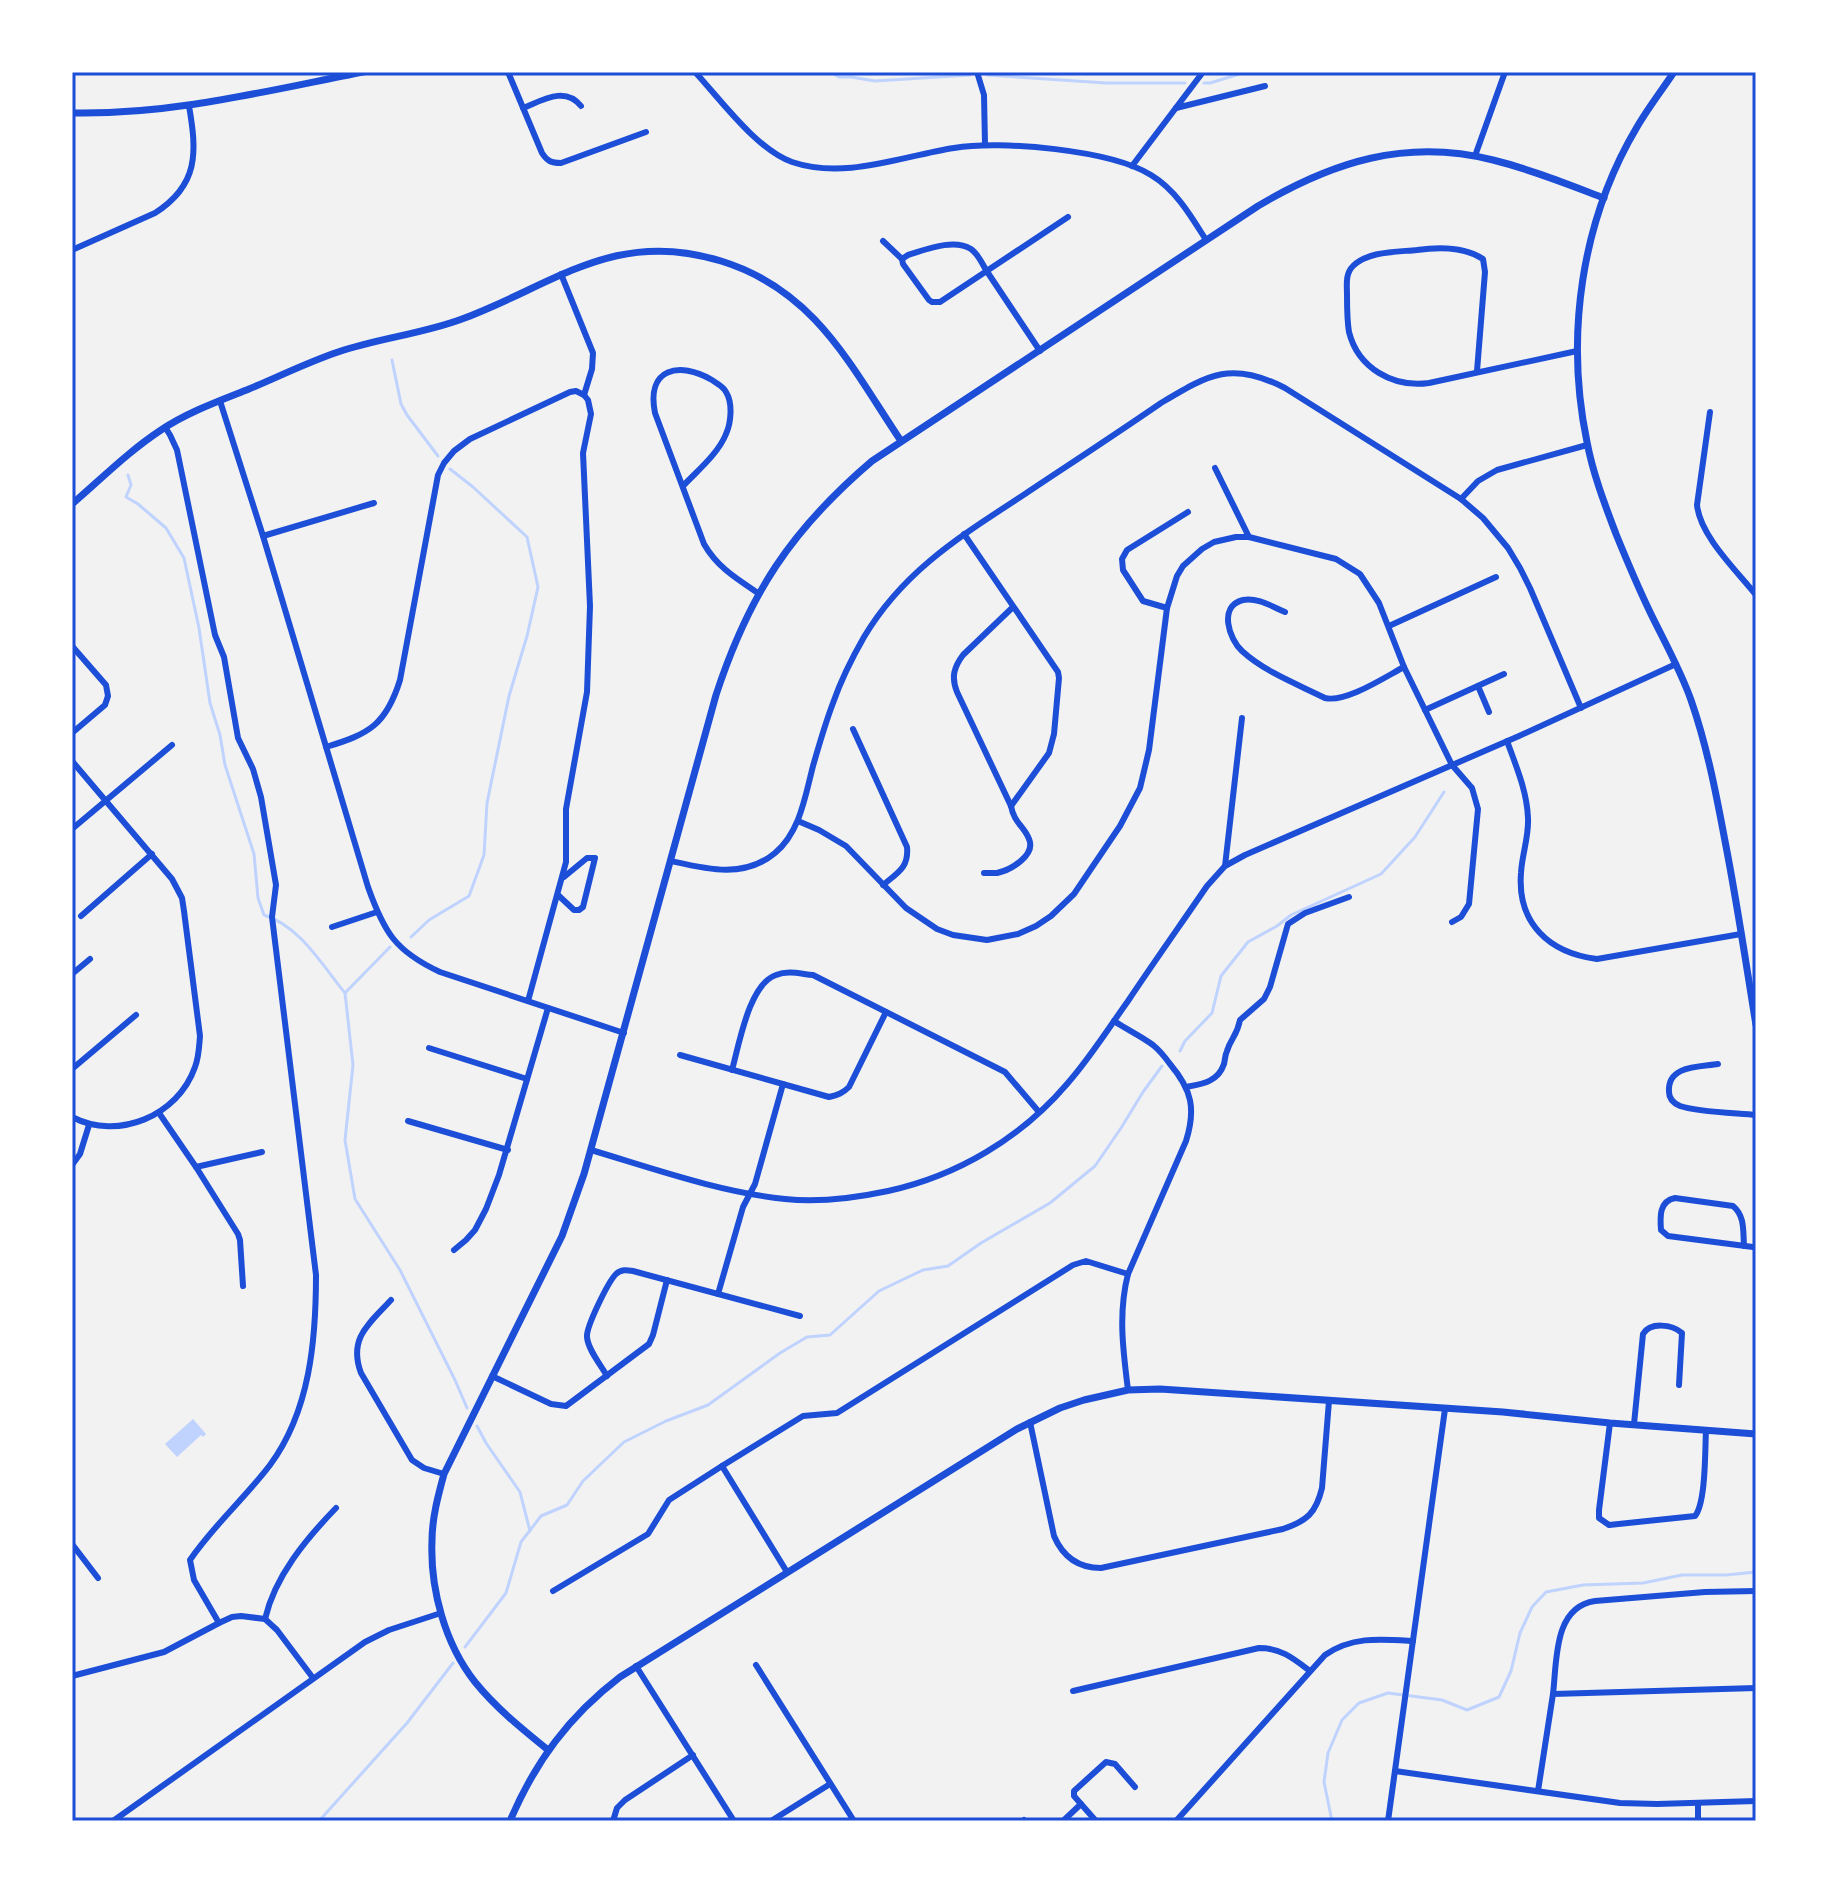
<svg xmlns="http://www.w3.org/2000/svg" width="1828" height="1893" viewBox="0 0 1828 1893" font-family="'DM Sans',sans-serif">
  <rect width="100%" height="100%" fill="#f2f2f2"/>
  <polygon fill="#bfd3fe" points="193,1419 206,1434 203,1437 201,1435 177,1457 165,1444"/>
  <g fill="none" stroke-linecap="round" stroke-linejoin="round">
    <g stroke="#bfd3fe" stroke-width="3">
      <polyline points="831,72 839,77 851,77 875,81 970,75"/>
      <polyline points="987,75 1106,83 1185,83"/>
      <polyline points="1204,83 1210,83 1246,72"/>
      <polyline points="392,360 401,404 407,415 438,456"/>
      <path d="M128,475l3,10 -5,12 12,7 28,24 18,30 15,70 11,75 10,32 5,30 29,89 4,44 6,17c36,11 58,50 81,78"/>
      <polyline points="411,937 429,920 469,896 484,855 487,803 509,696 527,636 538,587 527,537 473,487 450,469"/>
      <polyline points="390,947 345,993 353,1065 345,1140 355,1199 400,1270 455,1380 467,1408"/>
      <polyline points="1180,1051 1185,1041 1212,1013 1221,976 1248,942 1277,926 1291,915 1381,874 1415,837 1444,792"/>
      <polyline points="477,1426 486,1443 520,1492 530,1531"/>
      <polyline points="465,1647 506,1593 521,1542 541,1516 567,1505 583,1481 624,1442 666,1421 708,1405 780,1353 807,1337 830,1335 879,1291 923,1270 948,1266 981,1243 1050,1203 1095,1166 1121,1128 1143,1092 1162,1066"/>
      <polyline points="319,1821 407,1723 453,1663"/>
      <polyline points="1332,1821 1324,1782 1328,1753 1342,1720 1359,1703 1388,1693 1442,1700 1467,1710 1499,1697 1511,1671 1520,1633 1532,1607 1546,1592 1583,1585 1643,1583 1682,1575 1726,1575 1756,1572"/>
    </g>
    <g stroke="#1d4ed8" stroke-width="6">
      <path d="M508,72l34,81c5,8 9,10 19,10l85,-31"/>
      <path d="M695,72c25,27 62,78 97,90 53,18 110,-6 162,-14 47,-8 157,2 197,27 25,15 40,41 55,65"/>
      <polyline points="977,72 984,95 985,144"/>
      <path d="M523,108c20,-8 42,-22 58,-2"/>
      <polyline points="1176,108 1265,86"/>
      <polyline points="1475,156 1505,72"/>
      <polyline points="1132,166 1203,72"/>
      <polyline points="883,241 902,259"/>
      <path d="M72,250l83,-37c44,-28 42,-61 34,-107"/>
      <polyline points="561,274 593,353 592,369 584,395"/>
      <path d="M1040,351l-54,-81c-4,-7 -8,-16 -15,-21 -18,-11 -46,1 -63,6l-6,4 1,5 26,36 3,2h8l128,-85"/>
      <path d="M1477,371l8,-99 -2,-13c-18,-12 -45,-12 -66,-9 -20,2 -49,1 -64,16 -8,8 -6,19 -6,29 0,12 0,25 2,37 9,36 44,56 80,51l148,-32"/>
      <path d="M220,401l43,135 105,351c16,45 27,64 72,85l184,61"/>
      <path d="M1710,412l-13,93c3,31 40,66 59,90"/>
      <path d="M165,427l5,8 7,15 38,185 9,22 14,81 15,31 8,28 15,88 -4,32 44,358c0,65 -6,136 -46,190 -25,33 -57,61 -80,95l4,20 25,43"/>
      <polyline points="1215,468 1249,537"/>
      <path d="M683,486c14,-15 35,-32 43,-52 5,-11 7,-31 0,-42 -3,-6 -9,-8 -14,-12 -33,-19 -66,-12 -57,33l49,131c13,23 33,35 54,49"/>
      <polyline points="1461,499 1478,481 1497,470 1587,445"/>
      <polyline points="964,534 1058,672 1059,678 1054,734 1049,753 1011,806"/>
      <polyline points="263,536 374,503"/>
      <polyline points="1167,608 1143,601 1123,570 1122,559 1127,550 1188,512"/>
      <path d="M1285,612c-12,-5 -28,-15 -42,-12 -25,6 -14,39 -1,51 23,21 55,33 83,47 21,5 60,-21 79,-31"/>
      <polyline points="1389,626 1496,577"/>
      <polyline points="72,646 106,685 108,696 105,705 72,733"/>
      <polyline points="1478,686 1489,712"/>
      <polyline points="1425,710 1504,674"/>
      <path d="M853,729l54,118c2,21 -10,26 -24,38"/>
      <path d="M1507,741c9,25 20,50 21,77 1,19 -6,36 -7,55 -4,50 28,80 76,86l144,-25"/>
      <path d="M326,747c43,-13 60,-22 74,-67l38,-205 6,-12 10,-12 16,-12 100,-47 6,-1 8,4 4,5 3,14 -8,39 7,153 -3,86 -21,117v53l-38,139"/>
      <path d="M72,761l100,118 10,19 2,13 16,125c-1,11 -1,21 -5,31 -17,49 -77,74 -123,50"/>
      <polyline points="798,821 819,830 846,846 906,908 937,929 953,935 987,940 1018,934 1036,926 1051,916 1074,894 1120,826 1140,788 1149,750 1167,608 1177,576 1183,566 1202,549 1214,542 1236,537 1249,537 1336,559 1360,574 1379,603 1404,667 1452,765 1472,788 1478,809 1469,904 1461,917 1452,922"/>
      <polyline points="72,829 172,745"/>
      <path d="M671,861c35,8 73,18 104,-8 25,-21 30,-56 38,-87 6,-21 12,-42 20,-63 8,-23 19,-45 31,-66 40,-67 97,-101 161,-143 45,-30 91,-60 136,-91 47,-28 70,-43 124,-15l176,111 22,19 25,30 12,20 10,20 51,120"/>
      <polyline points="1225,866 1242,718"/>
      <path d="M984,873c2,0 12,0 13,0 14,-3 39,-18 32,-34 -5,-13 -15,-16 -18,-33l-54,-114c-6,-15 -3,-25 6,-37l50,-48"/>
      <polyline points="558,895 574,910 579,910 583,907 595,858 587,858 564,877"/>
      <polyline points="81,916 152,854"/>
      <polyline points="332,927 377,912"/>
      <polyline points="72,974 90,959"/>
      <path d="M1114,1021c12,8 27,15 39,24 6,5 12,12 17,19 22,26 26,45 16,77l-58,133c-10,39 -5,76 0,116"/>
      <polyline points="429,1048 527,1079"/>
      <path d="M680,1055l149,42c9,-2 14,-4 20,-10l37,-75"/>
      <path d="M1718,1064c-18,3 -51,1 -49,28 0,7 4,11 11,14 17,6 56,7 76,9"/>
      <polyline points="72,1069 136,1015"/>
      <path d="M732,1070c7,-25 17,-86 44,-95 12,-5 25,-1 37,0l192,97 34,40"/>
      <path d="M1186,1087c16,-3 32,-5 38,-23 1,-4 1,-9 3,-13 4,-13 10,-15 13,-31l24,-21 6,-12 18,-63 17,-11 44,-16"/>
      <polyline points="159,1113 196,1167 238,1234 240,1240 243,1286"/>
      <polyline points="408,1121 508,1150"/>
      <path d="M591,1150c64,19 128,42 194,49 34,4 70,-1 103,-8 69,-15 133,-53 179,-107 23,-26 41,-55 61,-83 26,-39 53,-77 79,-115l18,-20 20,-11 274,-119 157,-72"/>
      <polyline points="72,1165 80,1154 89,1125"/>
      <polyline points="196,1167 262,1152"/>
      <path d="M1744,1246c-1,-15 1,-30 -11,-40l-58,-8c-16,3 -15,19 -14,32l7,6 85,11h3"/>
      <polyline points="454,1250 466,1240 475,1230 486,1209 499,1175 548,1008"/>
      <polyline points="718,1294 743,1207 755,1184 783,1084"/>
      <path d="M391,1300c-22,24 -43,38 -30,73l51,87 12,8 20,6"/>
      <polyline points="492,1376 551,1404 566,1406 649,1344 653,1335 667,1280"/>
      <path d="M607,1376c-6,-11 -19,-26 -20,-39 -1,-10 21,-55 29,-63 5,-5 11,-4 17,-3l167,45"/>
      <path d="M1030,1422l24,114c9,21 24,32 47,32l182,-39c24,-8 33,-16 39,-41l7,-87"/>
      <path d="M1610,1423l-11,87v8l10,7 86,-9c11,-13 10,-67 11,-86"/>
      <path d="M1634,1424l9,-90c7,-12 29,-10 39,-1l-3,52"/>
      <polyline points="722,1466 787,1572"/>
      <polyline points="72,1544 98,1578"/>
      <polyline points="553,1591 648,1534 669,1500 722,1466 803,1416 837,1413 1073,1265 1086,1261 1128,1274"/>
      <path d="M265,1619c10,-43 41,-80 71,-111"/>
      <polyline points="756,1665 854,1821"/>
      <polyline points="636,1666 734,1821"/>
      <polyline points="72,1676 164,1652 219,1623 232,1617 241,1616 265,1619 277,1630 313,1678"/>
      <path d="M1073,1691l186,-43c22,0 34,10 51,23"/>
      <path d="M1553,1694c4,-32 0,-87 42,-93l110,-9 51,-1"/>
      <polyline points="1395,1771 1620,1803 1657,1804 1756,1801"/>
      <polyline points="1538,1791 1553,1694 1756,1688"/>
      <polyline points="1698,1803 1698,1821"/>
      <polyline points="1024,1820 1025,1821"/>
      <polyline points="113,1821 365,1642 389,1630 441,1613"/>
      <polyline points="613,1821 617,1808 625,1800 693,1755"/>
      <polyline points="771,1821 830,1784"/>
      <polyline points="1063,1821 1081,1804"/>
      <polyline points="1096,1821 1074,1796 1074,1791 1106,1762 1115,1764 1135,1787"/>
      <path d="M1176,1821l149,-166c27,-19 56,-16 88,-14"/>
      <polyline points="1388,1821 1445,1409"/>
    </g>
    <g stroke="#1d4ed8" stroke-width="7">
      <path d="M1674,72c-12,18 -26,36 -37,55 -56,94 -72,209 -50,315 6,32 18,63 29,92 11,27 22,53 34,78 14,29 30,57 41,88 16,46 25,93 34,141 12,61 21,123 31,184"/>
      <path d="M72,113c99,2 194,-22 291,-41"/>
      <path d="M72,504c29,-25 57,-53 89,-74 27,-18 58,-29 88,-41 29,-12 59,-27 89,-37 41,-14 84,-18 124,-33 92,-34 152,-91 259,-58 94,29 129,104 180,180"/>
      <path d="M548,1750c-26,-21 -52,-42 -73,-68 -30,-38 -45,-93 -43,-141 0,-23 6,-45 12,-67l118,-238 22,-62 132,-479c33,-101 75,-165 156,-234l386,-255c74,-44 148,-68 235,-46 37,9 74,24 111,38"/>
      <path d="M510,1821c25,-59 59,-105 110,-144l397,-248 43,-21 24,-8 44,-10 32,-1 343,23 107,11 146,11"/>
    </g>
  </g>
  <rect width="1828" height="1893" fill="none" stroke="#ffffff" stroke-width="148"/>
  <rect x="74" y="74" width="1680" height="1745" fill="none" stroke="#1d4ed8" stroke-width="3"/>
</svg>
